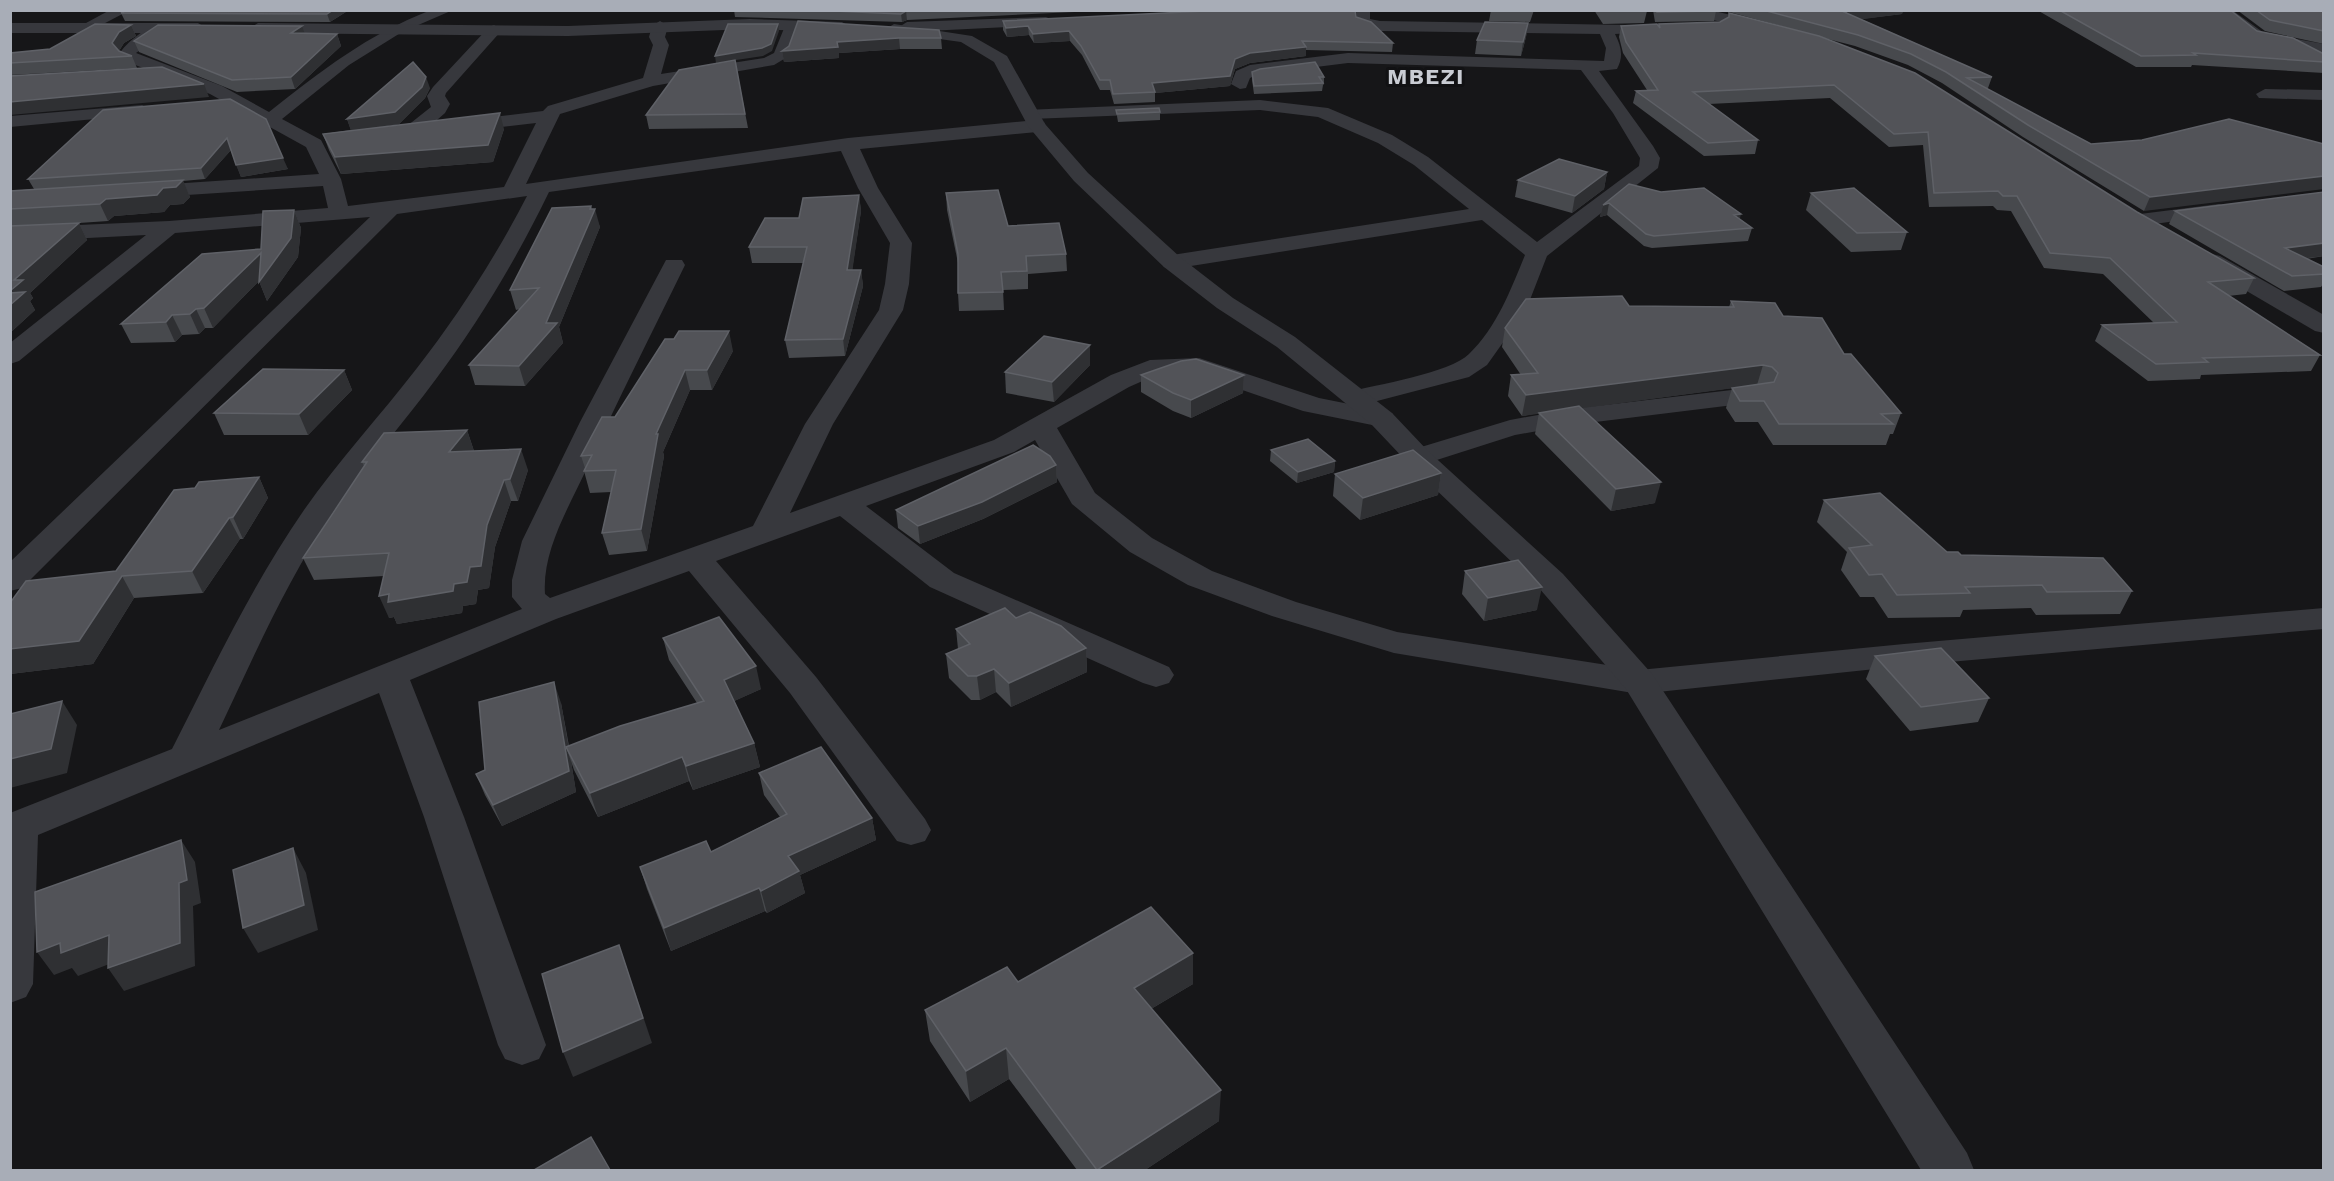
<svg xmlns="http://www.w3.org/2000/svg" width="2334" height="1181" viewBox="0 0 2334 1181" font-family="'Work Sans',sans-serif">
  <rect width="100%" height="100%" fill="#161618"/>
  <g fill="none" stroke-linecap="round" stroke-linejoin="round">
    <g fill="#37383d" fill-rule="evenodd">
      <polygon points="110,10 130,10 88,32 78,32 75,29"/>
      <path d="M431,10h22l-51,22 -53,33 -67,54 39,21 20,39 7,27 156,-19 32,-64 -79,9 -7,-2 -2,-4 2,-4 93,-11 5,-5 95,-28 10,-33 -4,-8 3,-11 8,-5 8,5 -3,11 4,8 -8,29 103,-16 10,-5 13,-32h10l3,3 -11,32 -15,9 -121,21 -93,28 -34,70 322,-46 189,-18 7,2 2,4 -9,6 -177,17 18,39 34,55 -3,41 -6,26 -70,114 -43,89 204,-73 117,-65 39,-15 49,-2 120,40 30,6 -5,-6 3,-6c29,-7 103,-19 122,-38 28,-27 42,-65 56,-99l-43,-35 -310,49 -8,-2 -3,-5 3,-5 8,-2 297,-46 -55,-44 -36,-22 -60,-26 -58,-7 -229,9 -9,-5 3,-4 235,-10 68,8 64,27 36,22 109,85 102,-76 1,-8 -27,-45 -32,-43 -233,-7 -89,11 -9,4 -4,10 -6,1 -9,-5 5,-13 14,-6 98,-12 256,8 2,-13 -6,-14 -220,-3 -23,-6 -1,-15h14v9l10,2 247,4 5,2 3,3 -3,3 -17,1c6,12 9,22 2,35l-18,2 54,75 7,12 -2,10 -111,88 -21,54 -39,55 -18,12 -111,29 34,7 4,6 -4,6 -10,2 -79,-16 -107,-37 -22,-1 -18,2 -27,12 -72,41 38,65 57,45 60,33 84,31 101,30 242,38 265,-26 420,-36v21l-420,37 -265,28 -245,-41 -122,-37 -84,-31 -58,-33 -58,-48 -37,-64 -21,12 -148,54 88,67 215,94 5,8 -5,8 -13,4 -13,-4 -213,-96 -90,-71 -124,45 100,116 109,142 6,11 -6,11 -14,4 -14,-4 -107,-148 -101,-122 -133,48 -146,61 54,137 82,228 -7,14 -17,6 -17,-6 -7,-14 -74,-228 -45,-124 -341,142 -5,149 -7,13 -16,6v-190l162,-64c41,-81 80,-164 132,-239 35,-50 76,-94 113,-142 42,-54 79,-112 110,-172l-130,18 -375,374 -12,3v-29l360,-345 -195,16 -156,128 -9,3v-21l136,-108 -136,7v-14l159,-7 159,-13 -5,-22 -182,12 -7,-2 -3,-4 3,-4 7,-2 178,-12 -13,-27 -96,-53 -85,-33 -6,-7c8,-12 31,-32 46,-28l3,3 -3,3 -29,21 86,33 47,26c55,-43 96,-76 162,-102zM841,151l17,37 32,55 -5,41 -6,26 -74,114 -52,102 -203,72 -5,-4c-3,-43 23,-85 41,-124 31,-69 66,-137 99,-205l-3,-5h-16l-86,162 -58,119 -10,39v17l10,12 -303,121c35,-74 68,-150 114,-218 32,-46 70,-88 103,-133 44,-59 81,-121 113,-187z"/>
      <polygon points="1681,10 1710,10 1773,25 1776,28 1768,33 1683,13"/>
      <polygon points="2215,10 2232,10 2264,33 2324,44 2324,54 2253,40"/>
      <polygon points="1046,17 1051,19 1054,22 1051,25 907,32 899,27 907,22"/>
      <polygon points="494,25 502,30 446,93 445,96 450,104 445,113 421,134 407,134 405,130 407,126 431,107 427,96 433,87 489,27"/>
      <polygon points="2265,89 2324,90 2324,100 2259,98 2256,94"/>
      <polygon points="142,105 151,110 148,114 10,127 10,116"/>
      <polygon points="2219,204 2226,206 2230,210 2226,214 2140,226 2132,225 2129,220 2132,215 2140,214"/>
      <polygon points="2212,254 2220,256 2324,315 2324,333 2315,331 2204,266 2201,261 2204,256"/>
      <polygon points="1757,387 1766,389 1770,395 1766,401 1571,425 1515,435 1418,466 1408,463 1404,457 1408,451 1510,420 1571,409"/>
    </g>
    <g fill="#37383d" fill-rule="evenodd">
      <polygon points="750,19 842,22 850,27 842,32 750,29 568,36 258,33 250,28 258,23 568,26"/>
      <polygon points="10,23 198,23 206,28 198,33 10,33"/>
      <polygon points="894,24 972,36 1007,56 1045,124 1088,173 1180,257 1233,298 1295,337 1392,413 1428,451 1563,574 1652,674 1967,1153 1974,1170 1921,1170 1626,689 1539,588 1408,463 1372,425 1277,347 1217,308 1164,267 1074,181 1028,126 994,62 961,42 889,32 886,29"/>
    </g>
  </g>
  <g fill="#47494d">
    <polygon points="127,10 349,10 330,22 125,21 121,13"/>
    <polygon points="734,10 1117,10 907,20 902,22 735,17"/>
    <polygon points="1491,10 1534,10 1530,22 1489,21"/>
    <polygon points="1594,10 1647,11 1644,23 1603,24"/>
    <polygon points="1653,10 1716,10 1716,11 1714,21 1655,22"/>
    <polygon points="1722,10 1903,10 1902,14 1861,19 1992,77 1988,88 1986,88 2091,144 2142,140 2229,119 2144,211 2023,137 1942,83 1908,65 1855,46 1820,37 2137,212 2254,278 2246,294 2228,296 2320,355 2311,371 2201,375 2200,379 2148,381 2095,341 2102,325 2154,323 2103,274 2044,268 2011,211 1997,210 1993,206 1929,207 1923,145 1889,147 1830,98 1709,104 1758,140 1755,154 1704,156 1633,103 1636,91 1647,90 1623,53 1619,37 1621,26 1658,27 1659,24 1817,36"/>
    <polygon points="2037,10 2230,10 2257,31 2324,54 2324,73 2192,65 2191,67 2136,67"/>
    <polygon points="2237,10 2324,10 2324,44 2265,31"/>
    <polygon points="1356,17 1393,43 1392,52 1306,50 1306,56 1250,63 1235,69 1230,86 1155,93 1155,102 1114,104 1110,90 1100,90 1082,55 1070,41 1034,43 1029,35 1007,37 1003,30 1003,21"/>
    <polygon points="798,21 941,38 942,49 900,49 839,53 839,58 784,62 782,51 789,46"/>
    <polygon points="1528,23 1526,37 1521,56 1475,54 1477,40"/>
    <polygon points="131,25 136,36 124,43 119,51 132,56 137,68 10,75 10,53 50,49"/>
    <polygon points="305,33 337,34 341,46 295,89 237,92 139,52 134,41"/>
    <polygon points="735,60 748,128 649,129 646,115"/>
    <polygon points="1252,72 1324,77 1324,84 1323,85 1322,91 1254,94 1252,80"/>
    <polygon points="430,88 425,98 399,124 372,128 504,129 493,162 341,174 329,150 323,134 351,130 347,119"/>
    <polygon points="230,99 288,169 241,177 231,150 205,179 183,181 190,197 183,204 170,205 164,212 114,216 108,221 79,223 87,240 30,293 33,298 30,301 35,310 10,333 10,191 34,189 28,179"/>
    <polygon points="1116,110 1160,112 1160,120 1118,122"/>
    <polygon points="1607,172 1604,189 1572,213 1515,197 1518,180"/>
    <polygon points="1629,184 1740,219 1752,228 1748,241 1652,248 1644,246 1607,215 1600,217 1603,205"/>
    <polygon points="2324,192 2324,256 2306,259 2324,267 2324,283 2321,287 2284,291 2169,224 2175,211"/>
    <polygon points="946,193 1008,226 1066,254 1067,271 1028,274 1028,289 1003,290 1004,310 959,311 958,293 958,263 947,210"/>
    <polygon points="1811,193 1907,232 1901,250 1851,252 1806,210"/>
    <polygon points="859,195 861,211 852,270 861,270 863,286 845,356 789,358 785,340 804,263 752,263 749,247 799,218"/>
    <polygon points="591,206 600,227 559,327 563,343 525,386 475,385 469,365 520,309 516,310 510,290"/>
    <polygon points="294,210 301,228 298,257 267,301 259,281 213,328 205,328 199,334 182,335 175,342 131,343 121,324 261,249"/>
    <polygon points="1731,301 1783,316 1844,354 1901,413 1893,434 1890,434 1886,445 1773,445 1758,422 1735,422 1726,408 1732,388 1581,408 1655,503 1611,511 1535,434 1539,413 1522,416 1508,396 1511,375 1521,375 1502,347 1505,328 1629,306 1729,307"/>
    <polygon points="665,339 733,351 712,390 690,390 663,452 664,456 647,551 609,555 602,533 611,492 590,493 584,471 585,468 581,456 615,417"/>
    <polygon points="1090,345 1090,365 1054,402 1006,393 1005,372"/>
    <polygon points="344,370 352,390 308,435 224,435 214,413"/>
    <polygon points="1141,375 1244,375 1243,393 1191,418 1173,411 1141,392"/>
    <polygon points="467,430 474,451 528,470 518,501 511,501 495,547 489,588 478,590 476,604 463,606 462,613 397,624 394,617 389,618 384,576 314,580 303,558 364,466 362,462"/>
    <polygon points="1271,450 1335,461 1334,472 1297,483 1270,461"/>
    <polygon points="1056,465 1057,482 983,519 920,544 898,528 896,510"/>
    <polygon points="1441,473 1438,495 1360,520 1333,496 1335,474"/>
    <polygon points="259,477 268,498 243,539 240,539 203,593 134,598 93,664 10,674 10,603 116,571 195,488"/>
    <polygon points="1824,500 1947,552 2132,591 2120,614 2036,615 2031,608 1963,610 1960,617 1888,618 1874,597 1860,597 1841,570 1847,552 1817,522"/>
    <polygon points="1465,571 1537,610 1484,621 1462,594"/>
    <polygon points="1016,618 1086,648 1087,672 1011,707 996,692 980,700 971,700 949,678 946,654 958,649 956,629"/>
    <polygon points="663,638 761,689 734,701 754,743 760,767 693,790 689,781 598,817 574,770 571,761 576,792 502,826 485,795 476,774 485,770 561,703 569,746 697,703 669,660"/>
    <polygon points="1875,656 1989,698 1978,722 1910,731 1866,679"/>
    <polygon points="759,773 872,818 876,840 800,875 805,893 767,913 765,911 671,951 647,889 640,867 711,852 780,817 764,795"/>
    <polygon points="1193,953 1193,984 1151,1009 1219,1121 1145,1170 1077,1170 1009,1079 970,1102 930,1041 925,1010 1018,982"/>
  </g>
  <g fill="#2f3033">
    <polygon points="333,10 349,10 330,22 327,14"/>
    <polygon points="1853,10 1903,10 1902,14 1841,22 1844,12"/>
    <polygon points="906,11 907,20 902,22 901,14"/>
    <polygon points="1528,23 1526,37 1521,56 1523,42"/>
    <polygon points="778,24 779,31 772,51 763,56 716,63 715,56"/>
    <polygon points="131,25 136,36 124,43 117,54 112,43 119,32"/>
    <polygon points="302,26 306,37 291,33"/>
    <polygon points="1028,26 1029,35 1007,37 1006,28"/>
    <polygon points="1069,31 1070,41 1034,43 1033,34"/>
    <polygon points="337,34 341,46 295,89 291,77"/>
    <polygon points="899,38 900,49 839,53 839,58 784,62 782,51 837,42"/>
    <polygon points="1306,47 1306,56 1250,63 1235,69 1230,86 1155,93 1152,83 1235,59 1250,53"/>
    <polygon points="426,77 430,88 425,98 399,124 351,131 347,119"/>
    <polygon points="204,84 209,97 10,115 10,102"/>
    <polygon points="500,113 504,129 493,162 341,174 335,157"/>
    <polygon points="227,138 232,149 205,179 201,168"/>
    <polygon points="283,158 288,169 241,177 236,165"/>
    <polygon points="1607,172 1604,189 1572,213 1575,196"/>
    <polygon points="2324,176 2324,189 2144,211 2150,197"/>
    <polygon points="183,180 190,197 183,204 170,205 164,212 114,216 108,221 100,204 106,199 163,188"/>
    <polygon points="859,195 861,211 850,287 847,270"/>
    <polygon points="1609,203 1607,215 1600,217 1603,205"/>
    <polygon points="591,206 593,214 595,209 600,227 559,327 563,343 525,386 519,366 546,323"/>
    <polygon points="294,210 301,228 298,257 267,301 259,281 213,328 204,308 261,253"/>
    <polygon points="1741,214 1738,226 1734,215"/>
    <polygon points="79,223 87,240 30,293 33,298 30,301 35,310 10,333 10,291 14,280"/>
    <polygon points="2324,243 2324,256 2277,262 2285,248"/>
    <polygon points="861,270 863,286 845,356 843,339"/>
    <polygon points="196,309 205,328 199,334 190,314"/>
    <polygon points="172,315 182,335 175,342 166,322"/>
    <polygon points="729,331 733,351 712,390 707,370"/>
    <polygon points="1090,345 1090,365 1054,402 1052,382"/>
    <polygon points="1763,365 1757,385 1522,416 1526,395"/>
    <polygon points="344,370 352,390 308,435 299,414"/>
    <polygon points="685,370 690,390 663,452 664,456 647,551 641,529 656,434"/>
    <polygon points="1244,375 1243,393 1191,418 1191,400"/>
    <polygon points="467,430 474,451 449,452"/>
    <polygon points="521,449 528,470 518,501 510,479"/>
    <polygon points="1335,461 1334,472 1297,483 1298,472"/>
    <polygon points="1056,465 1057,482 983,519 920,544 918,526"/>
    <polygon points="1441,473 1438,495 1360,520 1363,498"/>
    <polygon points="259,477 268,498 243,539 233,517"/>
    <polygon points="504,480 511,501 495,547 489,588 478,590 476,604 463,606 462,613 397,624 394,617 389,618 379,596 454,584 470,567"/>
    <polygon points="1661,482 1655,503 1611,511 1616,489"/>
    <polygon points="229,518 240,539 203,593 192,571"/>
    <polygon points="122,576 134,598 93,664 10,674 10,649"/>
    <polygon points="1542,587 1537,610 1484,621 1488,598"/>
    <polygon points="1086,648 1087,672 1011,707 1009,683"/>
    <polygon points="756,666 761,689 730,703 724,680"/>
    <polygon points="994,669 996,692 980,700 977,676"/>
    <polygon points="554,682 561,703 570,755 566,747 571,761 576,792 502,826 493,805"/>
    <polygon points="62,701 77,725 67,773 10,788 10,759"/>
    <polygon points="754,743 760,767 693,790 686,766"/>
    <polygon points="682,757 689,781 598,817 590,793"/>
    <polygon points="872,818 876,840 800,875 805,893 767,913 761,891 788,856"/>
    <polygon points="181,840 195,862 201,903 193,906 195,966 124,991 108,968 179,883"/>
    <polygon points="293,848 306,873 318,930 258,953 243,928"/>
    <polygon points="759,888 765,911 671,951 664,928"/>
    <polygon points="109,935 125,958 78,976 72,968 54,975 37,952 60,943"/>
    <polygon points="619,945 652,1043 573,1077 563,1052"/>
    <polygon points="1193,953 1193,984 1134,1019 1134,988"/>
    <polygon points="1006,1048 1009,1079 970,1102 966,1071"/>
    <polygon points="1221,1090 1219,1121 1145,1170 1098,1170"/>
  </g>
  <g fill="#525358" stroke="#5f6167" stroke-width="1.5">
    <polygon points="127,10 333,10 327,14 121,13"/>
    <polygon points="811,10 915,10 906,11 901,14"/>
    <polygon points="1226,10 1355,10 1356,17 1371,22 1393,43 1302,41 1306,47 1250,53 1235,59 1230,76 1152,83 1155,92 1113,94 1110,80 1100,80 1081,46 1069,31 1033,34 1028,26 1006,28 1003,21"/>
    <polygon points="1604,10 1647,10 1647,11 1605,11"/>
    <polygon points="1657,10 1716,10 1716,11 1657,12"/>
    <polygon points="1763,10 1853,10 1844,12 1992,77 1967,78 2091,144 2142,140 2229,119 2324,144 2324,176 2150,197 2028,125 1946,72 1911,54 1858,35"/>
    <polygon points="2059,10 2230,10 2257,31 2293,38 2324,54 2324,62 2193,53 2196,55 2141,56"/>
    <polygon points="2256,10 2324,10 2324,31 2270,20"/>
    <polygon points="1729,13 1819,36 1915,73 2137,212 2254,278 2208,282 2320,355 2203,358 2208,362 2156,364 2102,325 2177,322 2110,258 2050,253 2017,196 2003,196 1998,191 1934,193 1928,132 1894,134 1834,85 1693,92 1758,140 1708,143 1636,91 1658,90 1626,42 1621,26 1657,24 1660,28 1659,24 1720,22 1729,17"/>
    <polygon points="798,21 939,30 941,38 899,38 837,42 838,47 782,51 789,46"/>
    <polygon points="1485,22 1528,23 1523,42 1477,40"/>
    <polygon points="95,24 131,25 119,32 112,43 119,51 132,56 10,63 10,53 50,49"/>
    <polygon points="728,24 778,24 771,44 762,48 715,56"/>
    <polygon points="158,25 302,26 291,33 337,34 291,77 232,80 134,41"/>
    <polygon points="735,60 745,114 646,115 679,70"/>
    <polygon points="413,62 426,77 422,87 395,112 347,119"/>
    <polygon points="1315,62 1324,77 1319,77 1323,83 1254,86 1252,72 1260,69"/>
    <polygon points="162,67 204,84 10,102 10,76"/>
    <polygon points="230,99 266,119 283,158 236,165 227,138 201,168 28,179 103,110"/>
    <polygon points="1159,108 1160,112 1117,114 1116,110"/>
    <polygon points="500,113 488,145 335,157 323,134"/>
    <polygon points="1559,159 1607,172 1575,196 1518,180"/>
    <polygon points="183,180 176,187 163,188 157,195 106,199 100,204 10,209 10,191"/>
    <polygon points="1629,184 1661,192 1704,188 1741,214 1734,215 1752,228 1654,236 1646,234 1609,203 1603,205"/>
    <polygon points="1854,188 1907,232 1857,233 1811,193"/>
    <polygon points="998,190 1008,226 1059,223 1066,254 1026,256 1027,271 1001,272 1003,292 958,293 958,254 946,193"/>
    <polygon points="2324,192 2324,243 2285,248 2324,267 2324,274 2292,276 2175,211"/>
    <polygon points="859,195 847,270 861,270 843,339 785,340 807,247 749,247 765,218 799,218 803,198"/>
    <polygon points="591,206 590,209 595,209 546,323 557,323 519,366 469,365 539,288 510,290 552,208"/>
    <polygon points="294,210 291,238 259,282 261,253 204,308 196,309 190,314 172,315 166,322 121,324 202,254 261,249 263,211"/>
    <polygon points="79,223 14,280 23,280 10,291 10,226"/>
    <polygon points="25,292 10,305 10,293"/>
    <polygon points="1622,296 1629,306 1734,307 1731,301 1775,303 1783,316 1822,318 1844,354 1851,354 1901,413 1881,414 1893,424 1779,424 1764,401 1740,401 1732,388 1774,382 1778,373 1772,367 1763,365 1526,395 1511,375 1538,373 1505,328 1526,299"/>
    <polygon points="679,331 729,331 707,370 685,370 656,434 658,434 641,529 602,533 616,470 584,471 592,455 581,456 602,417 615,417 665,339 674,339"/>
    <polygon points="1044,336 1090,345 1052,382 1005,372"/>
    <polygon points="1196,359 1244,375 1191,400 1173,393 1141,375 1181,361"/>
    <polygon points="263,369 344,370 299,414 214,413"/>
    <polygon points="1579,406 1661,482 1616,489 1539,413"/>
    <polygon points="467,430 449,452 521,449 510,479 504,480 487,525 481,566 470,567 467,582 454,584 453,591 388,602 389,594 379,596 389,553 303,558 367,462 362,462 384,433"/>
    <polygon points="1308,439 1335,461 1298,472 1271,450"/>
    <polygon points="1033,445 1050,456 1056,465 982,502 918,526 896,510"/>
    <polygon points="1413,450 1441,473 1363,498 1335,474"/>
    <polygon points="259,477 233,517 229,518 192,571 122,576 79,641 10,649 10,603 26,581 116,571 174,490 195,488 199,482"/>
    <polygon points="1880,493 1947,552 1958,552 1961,555 2103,558 2132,591 2047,592 2042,585 1965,587 1970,593 1897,595 1882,574 1869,575 1849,548 1872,545 1824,500"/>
    <polygon points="1518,560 1542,587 1488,598 1465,571"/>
    <polygon points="1005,608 1016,618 1030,612 1061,626 1086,648 1009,683 994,669 977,676 968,676 946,654 970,644 956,629"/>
    <polygon points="719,617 756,666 724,680 754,743 686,766 682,757 590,793 566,747 620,726 704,701 663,638"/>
    <polygon points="1941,648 1989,698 1921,707 1875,656"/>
    <polygon points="554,682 569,771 493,805 476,774 485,770 479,702"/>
    <polygon points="62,701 51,749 10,759 10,714"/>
    <polygon points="821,747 872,818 788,856 799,871 761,891 759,888 664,928 640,867 706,841 711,852 787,814 759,773"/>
    <polygon points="181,840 187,880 179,883 180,943 108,968 109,935 61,953 60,943 37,952 35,892"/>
    <polygon points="293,848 304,905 243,928 233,870"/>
    <polygon points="1151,907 1193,953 1134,988 1221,1090 1097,1170 1006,1048 966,1071 925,1010 1007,967 1018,982"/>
    <polygon points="619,945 643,1018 563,1052 542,974"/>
    <polygon points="591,1137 610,1170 534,1170"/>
  </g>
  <g text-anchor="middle" stroke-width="6" stroke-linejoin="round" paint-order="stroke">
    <g font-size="22" font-weight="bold" letter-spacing="1.5" fill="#c9ccd3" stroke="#111113">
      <text x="1426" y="84">MBEZI</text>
    </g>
  </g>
  <rect width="2334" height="1181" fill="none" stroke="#a8adb7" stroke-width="24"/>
</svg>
